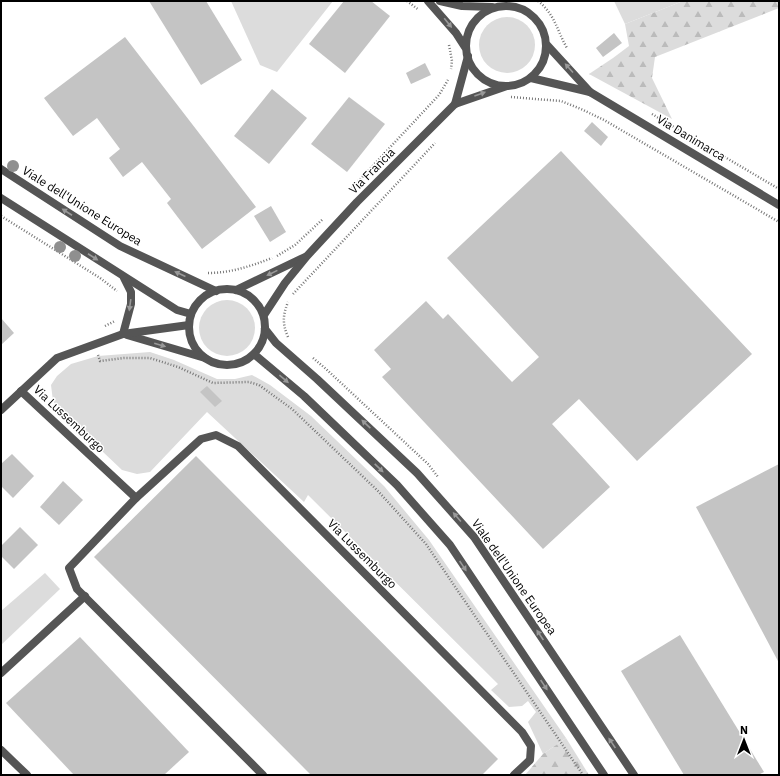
<svg xmlns="http://www.w3.org/2000/svg" width="780" height="776" viewBox="0 0 780 776" font-family="'IBM Plex Sans',sans-serif">
  <defs>
    <pattern id="forest-firs" width="22" height="20" patternUnits="userSpaceOnUse"><rect width="22" height="20" fill="#dcdcdc"/><path d="M5 1l3.5 6h-7zM16 11l3.5 6h-7z" fill="#bbb"/></pattern>
  </defs>
  <rect width="100%" height="100%" fill="#fff"/>
  <g fill="#dcdcdc">
    <polygon points="231,1 333,1 277,72 260,65"/>
    <polygon points="614,1 683,1 625,24"/>
    <circle cx="507" cy="45" r="28"/>
    <circle cx="227" cy="328" r="28"/>
    <polygon points="150,352 174,360 217,379 235,379 252,375 270,385 311,416 384,486 429,540 566,738 543,754 528,722 536,712 528,701 522,706 509,707 491,690 498,684 308,495 304,502 207,412 150,472 137,474 122,470 63,414 53,401 51,385 57,376 71,364 98,356"/>
    <polygon points="45,573 60,589 1,645 1,611"/>
  </g>
  <g fill="url(#forest-firs)">
    <polygon points="683,1 779,1 779,8 655,57 652,78 672,119 589,74 613,58 629,46 625,24"/>
    <polygon points="566,738 589,775 525,775 543,754"/>
  </g>
  <g fill="#c4c4c4">
    <polygon points="149,1 206,1 242,60 201,85"/>
    <polygon points="344,1 371,1 390,16 345,73 309,44"/>
    <polygon points="614,33 622,43 603,57 596,48"/>
    <polygon points="125,37 256,207 202,249 167,203 171,199 142,162 123,177 109,158 120,149 97,118 73,136 44,98"/>
    <polygon points="425,63 431,75 411,84 406,73"/>
    <polygon points="272,89 307,118 269,164 234,136"/>
    <polygon points="349,97 385,124 347,172 311,144"/>
    <polygon points="592,122 608,137 601,146 584,131"/>
    <polygon points="561,151 752,354 637,461 579,399 552,424 610,487 543,549 382,377 391,369 374,350 426,301 443,319 448,314 512,382 539,357 447,258"/>
    <polygon points="271,206 286,232 270,242 254,216"/>
    <polygon points="1,318 14,333 1,345"/>
    <polygon points="207,386 222,401 215,407 200,392"/>
    <polygon points="12,454 34,476 13,498 1,486 1,464"/>
    <polygon points="196,456 498,759 482,775 311,775 94,557"/>
    <polygon points="779,464 779,663 696,507"/>
    <polygon points="63,481 83,500 59,525 40,507"/>
    <polygon points="20,527 38,545 14,569 1,556 1,546"/>
    <polygon points="680,635 764,772 758,775 684,775 621,671"/>
    <polygon points="80,637 189,752 164,775 74,775 6,703"/>
  </g>
  <g fill="none" stroke-linecap="round" stroke-linejoin="round">
    <g stroke="#777" stroke-width="2.5" stroke-dasharray="1 2" stroke-linecap="butt">
      <polyline points="407,1 419,10"/>
      <path d="M538,1c17,13 19,30 29,47"/>
      <polyline points="449,45 452,61 451,69"/>
      <polyline points="511,97 561,101 581,109 604,120 779,222"/>
      <polyline points="652,114 779,189"/>
      <polyline points="352,188 439,95 448,80"/>
      <polyline points="1,216 100,278 117,291"/>
      <polyline points="277,256 295,245 323,219"/>
      <path d="M208,273c23,0 43,-7 64,-15"/>
      <polyline points="293,294 435,143"/>
      <polyline points="105,326 115,321"/>
      <path d="M288,337c-6,-14 -5,-22 0,-35"/>
      <polyline points="98,355 100,361 124,358 150,358 178,367 213,383 249,382 259,385 292,409 378,491 426,544 583,775"/>
      <polyline points="313,358 326,369 428,464 438,477"/>
    </g>
    <polyline stroke="#555" stroke-width="8" points="1,673 85,596"/>
    <g stroke="#555" stroke-width="8">
      <polyline points="428,1 456,33 465,47"/>
      <polyline points="440,1 462,6 492,7"/>
      <circle cx="506" cy="46" r="40"/>
      <polyline points="547,45 590,92"/>
      <polyline points="531,78 590,92 779,205"/>
      <polyline points="455,104 468,56"/>
      <polyline points="1,169 120,246 216,291"/>
      <polyline points="1,198 177,310 191,314"/>
      <circle cx="227" cy="327" r="38"/>
      <polyline points="236,290 305,257"/>
      <polyline points="264,315 285,283 307,256 357,202 455,104 507,86"/>
      <polyline points="265,329 276,343 317,379 417,473 474,537 634,775"/>
      <polyline points="123,334 131,304 131,292 124,278"/>
      <polyline points="127,335 205,358"/>
      <polyline points="254,354 304,396 397,485 450,545 604,775"/>
      <polyline points="21,391 136,498"/>
      <polyline points="1,410 57,358 123,334 189,325"/>
      <polyline points="1,750 27,775"/>
      <polyline points="263,775 77,589 69,568 136,498 201,439 216,435 238,446 522,732 531,746 530,760 514,775"/>
    </g>
  </g>
  <g fill="#8f8f8f">
    <circle cx="13" cy="166" r="6"/>
    <circle cx="60" cy="247" r="6"/>
    <circle cx="75" cy="256" r="6"/>
  </g>
  <defs><path id="oneway-solid" d="M-6-.8H1V-3.2L6.5 0L1 3.2V.8H-6Z"/></defs>
  <g fill="#999">
    <use href="#oneway-solid" transform="translate(448 23) rotate(51)"/>
    <use href="#oneway-solid" transform="translate(569 68) rotate(-132)"/>
    <use href="#oneway-solid" transform="translate(480 94) rotate(-20)"/>
    <use href="#oneway-solid" transform="translate(67 212) rotate(-147)"/>
    <use href="#oneway-solid" transform="translate(93 257) rotate(33)"/>
    <use href="#oneway-solid" transform="translate(272 273) rotate(154)"/>
    <use href="#oneway-solid" transform="translate(180 274) rotate(-155)"/>
    <use href="#oneway-solid" transform="translate(130 305) rotate(98)"/>
    <use href="#oneway-solid" transform="translate(160 345) rotate(16)"/>
    <use href="#oneway-solid" transform="translate(284 379) rotate(40)"/>
    <use href="#oneway-solid" transform="translate(366 424) rotate(-137)"/>
    <use href="#oneway-solid" transform="translate(379 468) rotate(44)"/>
    <use href="#oneway-solid" transform="translate(457 517) rotate(-131)"/>
    <use href="#oneway-solid" transform="translate(463 566) rotate(56)"/>
    <use href="#oneway-solid" transform="translate(540 635) rotate(-124)"/>
    <use href="#oneway-solid" transform="translate(544 685) rotate(56)"/>
    <use href="#oneway-solid" transform="translate(612 743) rotate(-124)"/>
  </g>
  <g text-anchor="middle" stroke-width="3" stroke-linejoin="round" paint-order="stroke">
    <g font-size="12" fill="#000" stroke="#fff">
      <text transform="translate(691 138) rotate(31)" y="4">Via Danimarca</text>
      <text transform="translate(372 171) rotate(-45)" y="4">Via Francia</text>
      <text transform="translate(82 206) rotate(32)" y="4">Viale dell'Unione Europea</text>
      <text transform="translate(69 419) rotate(43)" y="4">Via Lussemburgo</text>
      <text transform="translate(362 554) rotate(45)" y="4">Via Lussemburgo</text>
      <text transform="translate(514 577) rotate(55)" y="4">Viale dell'Unione Europea</text>
    </g>
  </g>
  <rect width="780" height="776" fill="none" stroke="#000000" stroke-width="4"/>
  <g transform="translate(744 740)" stroke="#ffffff" stroke-width="3" paint-order="stroke">
  <path d="M0-3L7 15L0 10L-7 15Z" fill="#000000"/>
  <text y="-6" font-size="11" font-weight="bold" text-anchor="middle" fill="#000000">N</text>
  </g>
</svg>
